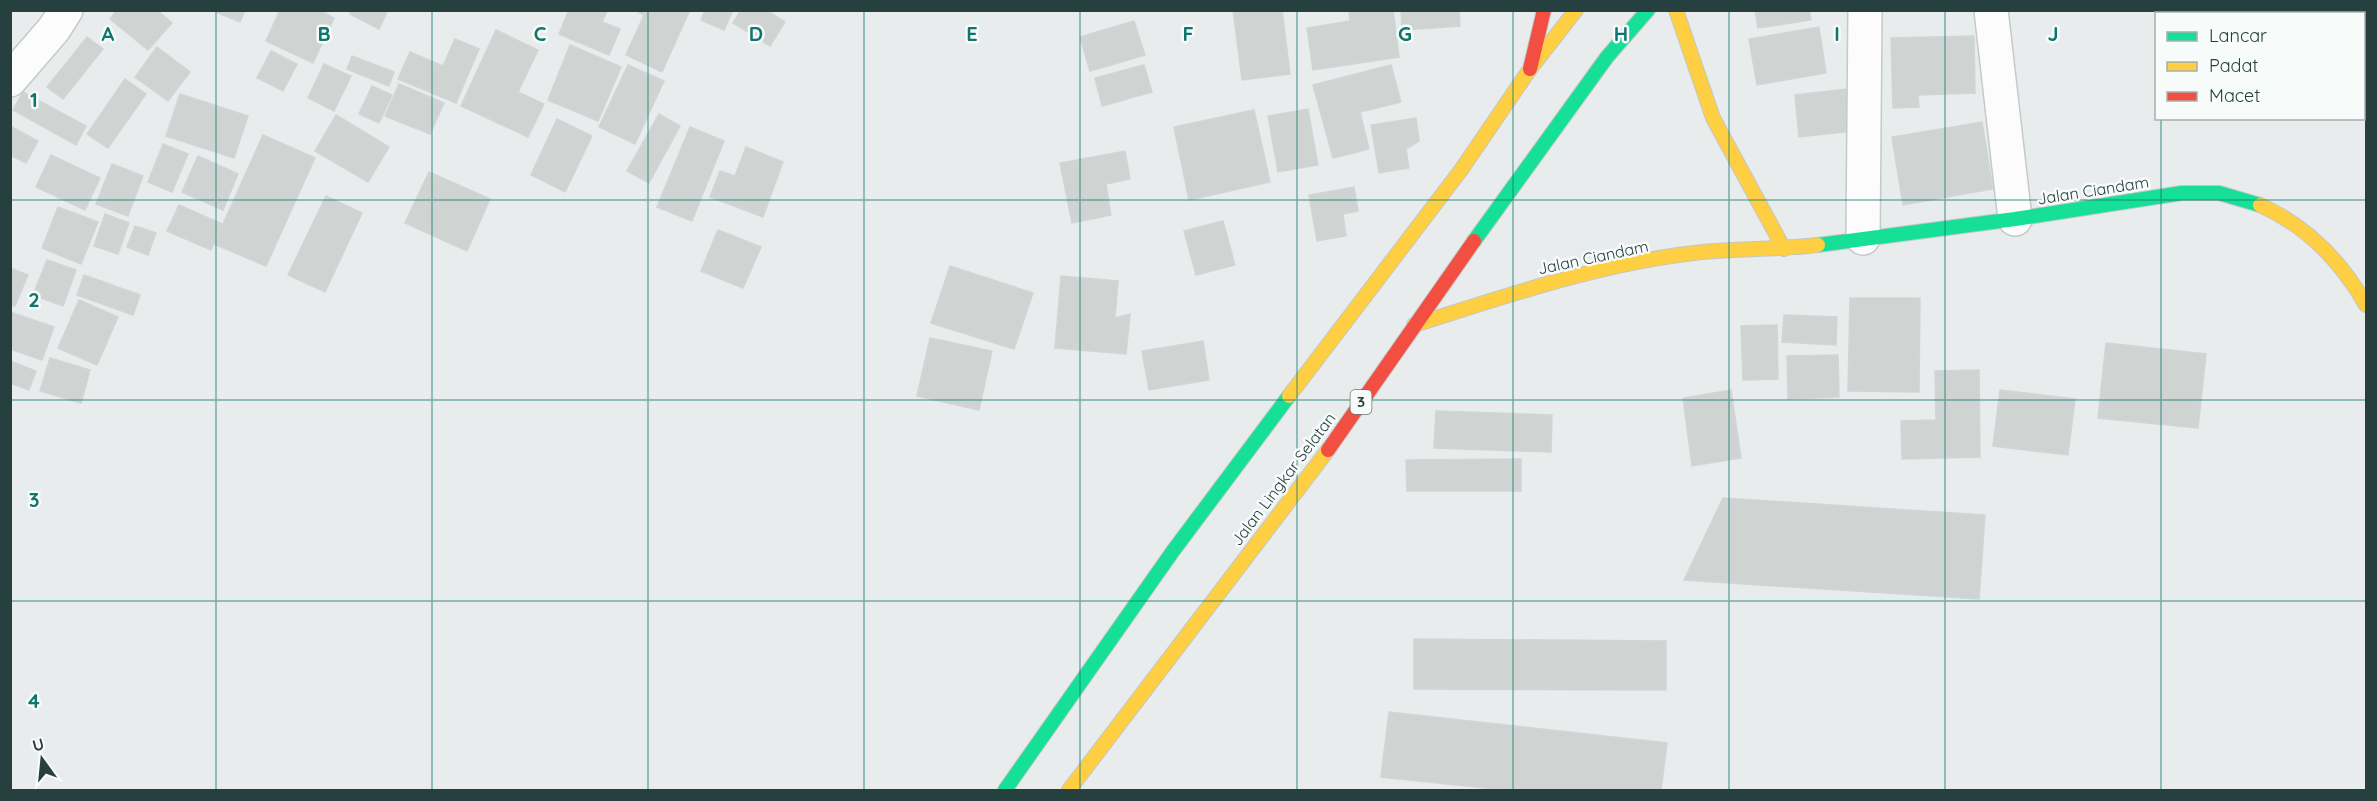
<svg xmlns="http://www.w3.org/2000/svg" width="2377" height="801" viewBox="0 0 2377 801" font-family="Quicksand,sans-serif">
  <rect width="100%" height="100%" fill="#e8ecec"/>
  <g fill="#cfd4d3" stroke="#d1d5d5" stroke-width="1.5">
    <polygon points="117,10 157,10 172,23 148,50 110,19"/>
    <polygon points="211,10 245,10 240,22"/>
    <polygon points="280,10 319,10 334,18 313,63 266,41"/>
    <polygon points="351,10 388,10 379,29 350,14"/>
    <polygon points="569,10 607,11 602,22 620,29 609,55 559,34"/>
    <polygon points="634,10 689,12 662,72 626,55 644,15"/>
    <polygon points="705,10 733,10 724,30 701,20"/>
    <polygon points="741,10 766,10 785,22 770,46 733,23"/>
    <polygon points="1233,10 1282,10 1290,74 1242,80"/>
    <polygon points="1349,10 1393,10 1399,57 1313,70 1307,28 1350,21"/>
    <polygon points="1401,10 1459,10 1460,26 1402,30"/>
    <polygon points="1755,10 1809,10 1811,20 1758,28"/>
    <polygon points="1134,21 1145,55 1090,71 1080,37"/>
    <polygon points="1819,27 1826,73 1757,85 1749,39"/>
    <polygon points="496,30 538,50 518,92 544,104 528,137 461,106"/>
    <polygon points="1974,36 1975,93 1918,95 1919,107 1893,108 1891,38"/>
    <polygon points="87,37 103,49 63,99 47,87"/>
    <polygon points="455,39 479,49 456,103 398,79 410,52 443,66"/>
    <polygon points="570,45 621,67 598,121 548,100"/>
    <polygon points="157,47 190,72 168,101 135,77"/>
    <polygon points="271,51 297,64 283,91 257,78"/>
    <polygon points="352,56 394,72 389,86 347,69"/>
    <polygon points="324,64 351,76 334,111 308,98"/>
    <polygon points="628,65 664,81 635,144 599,127"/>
    <polygon points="1144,65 1152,92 1102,106 1095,78"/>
    <polygon points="1391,65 1401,102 1360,112 1369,149 1333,158 1313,85"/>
    <polygon points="125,79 146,94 108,148 87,134"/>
    <polygon points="399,84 444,103 430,134 385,116"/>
    <polygon points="372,86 392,95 379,123 359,114"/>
    <polygon points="1847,89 1852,131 1799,137 1795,95"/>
    <polygon points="23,92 86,126 76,145 13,110"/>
    <polygon points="180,94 248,116 234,158 166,136"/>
    <polygon points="1308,109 1318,165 1278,172 1268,116"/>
    <polygon points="1254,110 1270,182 1189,200 1174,127"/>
    <polygon points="659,114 680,126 649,183 627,171"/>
    <polygon points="336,115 389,147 368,182 315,151"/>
    <polygon points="1416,118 1419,141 1406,149 1409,168 1379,173 1371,125"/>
    <polygon points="557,119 592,136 565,192 531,175"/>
    <polygon points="1982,122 1993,189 1903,205 1892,137"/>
    <polygon points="10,126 38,141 26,163 10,155"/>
    <polygon points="690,127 724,141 692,221 657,207"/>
    <polygon points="263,135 315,158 266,266 214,244"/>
    <polygon points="163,144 188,154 172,192 148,182"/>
    <polygon points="746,147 783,162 763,217 710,197 720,171 735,176"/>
    <polygon points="1125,151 1130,179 1106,184 1111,215 1072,223 1060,163"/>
    <polygon points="51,155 100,178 85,210 36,187"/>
    <polygon points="198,156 238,174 223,210 182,192"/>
    <polygon points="112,164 143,176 128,216 96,204"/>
    <polygon points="429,172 490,199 467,251 405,223"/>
    <polygon points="1354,187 1358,211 1343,214 1346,236 1317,241 1309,195"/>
    <polygon points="326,196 362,213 325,292 288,275"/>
    <polygon points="179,205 222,224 211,250 167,231"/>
    <polygon points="58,207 98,222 81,264 42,248"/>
    <polygon points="105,214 129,223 118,254 94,246"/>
    <polygon points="1223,221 1235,265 1196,275 1184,231"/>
    <polygon points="135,226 156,233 148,255 127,247"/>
    <polygon points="718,230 761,247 743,288 701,271"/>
    <polygon points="47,260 76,270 63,306 33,295"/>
    <polygon points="950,266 1033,293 1014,349 931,323"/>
    <polygon points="10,268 28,275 15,306 10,304"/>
    <polygon points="84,275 140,295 133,315 77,295"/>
    <polygon points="1061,276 1118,281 1115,318 1130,314 1126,354 1055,348"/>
    <polygon points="1850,298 1920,298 1919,392 1848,391"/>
    <polygon points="79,300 118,317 97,365 58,348"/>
    <polygon points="10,312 54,327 42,360 10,349"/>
    <polygon points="1784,315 1837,317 1836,345 1782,342"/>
    <polygon points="1777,325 1778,379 1743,380 1741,326"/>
    <polygon points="930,338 992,351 979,410 917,396"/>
    <polygon points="1203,341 1209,380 1149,390 1142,351"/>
    <polygon points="2106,343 2206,354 2198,428 2098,418"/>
    <polygon points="1838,355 1839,397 1788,399 1787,356"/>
    <polygon points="50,358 90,370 81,403 40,391"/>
    <polygon points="10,361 36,371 29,390 10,383"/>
    <polygon points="1979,370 1980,457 1902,459 1901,421 1936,420 1935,371"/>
    <polygon points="1731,390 1741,458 1692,466 1683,398"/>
    <polygon points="2000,390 2075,399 2068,455 1993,446"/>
    <polygon points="1436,411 1552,415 1551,452 1434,448"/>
    <polygon points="1521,459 1521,491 1407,491 1406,460"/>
    <polygon points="1723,498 1985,515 1979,599 1684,580"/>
    <polygon points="1414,639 1666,641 1666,690 1414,689"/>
    <polygon points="1389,712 1667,743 1661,790 1505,790 1381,777"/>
  </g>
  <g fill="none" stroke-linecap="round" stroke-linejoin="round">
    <g stroke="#c5c9c9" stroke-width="36">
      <g id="street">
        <polyline points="1991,10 2015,219"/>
        <polyline points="10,80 54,29 66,10"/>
        <polyline points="1863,238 1865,10"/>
      </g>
    </g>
    <g stroke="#c2c8c7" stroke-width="16">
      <g id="fast">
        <polyline points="1474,241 1607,57 1648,10"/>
        <polyline points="1818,245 2015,219 2182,193 2219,193 2260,205"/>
        <polyline points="1005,790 1173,551 1289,396"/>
      </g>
    </g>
    <g stroke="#c2c8c7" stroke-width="16">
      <g id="slow">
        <polyline points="1676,10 1713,118 1784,249"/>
        <path d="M2260,205c47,21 81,56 106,100"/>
        <path d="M1414,325c92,-29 184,-61 280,-72 41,-5 83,-3 124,-8"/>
        <polyline points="1289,396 1461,170 1530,69 1576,10"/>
        <polyline points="1069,790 1328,450"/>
      </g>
    </g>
    <g stroke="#c2c8c7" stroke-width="16">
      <g id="jam">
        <polyline points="1530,69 1544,10"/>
        <polyline points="1328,450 1474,241"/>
      </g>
    </g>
    <use href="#street" stroke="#fcfcfc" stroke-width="33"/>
    <use href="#fast" stroke="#16e098" stroke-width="14"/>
    <use href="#slow" stroke="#ffcf43" stroke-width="14"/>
    <use href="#jam" stroke="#f24e42" stroke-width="14"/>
  </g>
  <path fill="none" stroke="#0f766e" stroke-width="1.5" stroke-opacity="0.55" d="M216,10v780M432,10v780M648,10v780M864,10v780M1080,10v780M1297,10v780M1513,10v780M1729,10v780M1945,10v780M2161,10v4M2161,118v672M10,200h2356M10,400h2356M10,601h2356"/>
  <g text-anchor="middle" stroke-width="5" stroke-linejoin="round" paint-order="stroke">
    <rect fill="#f7fbfa" stroke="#657777" stroke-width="1.5" x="1350.5" y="390" width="21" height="24" rx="4.5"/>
    <g font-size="15" font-weight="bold" fill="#263f3f">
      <text x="1361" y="407">3</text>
    </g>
    <g font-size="16" fill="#263f3f" stroke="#f7fbfa">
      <text transform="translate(2093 190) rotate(-9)" y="6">Jalan Ciandam</text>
      <text transform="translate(1593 257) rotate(-12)" y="6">Jalan Ciandam</text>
      <text transform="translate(1283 479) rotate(-53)" y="6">Jalan Lingkar Selatan</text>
    </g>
  </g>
  <g font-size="20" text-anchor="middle" font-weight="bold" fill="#0f766e" stroke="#f7fbfa" stroke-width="5" stroke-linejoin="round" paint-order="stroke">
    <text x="108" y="41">A</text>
    <text x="324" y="41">B</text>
    <text x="540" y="41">C</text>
    <text x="756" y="41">D</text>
    <text x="972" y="41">E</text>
    <text x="1188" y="41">F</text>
    <text x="1405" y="41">G</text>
    <text x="1621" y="41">H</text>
    <text x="1837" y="41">I</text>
    <text x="2053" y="41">J</text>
    <text x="34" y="107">1</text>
    <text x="34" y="307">2</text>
    <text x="34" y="507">3</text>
    <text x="34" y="708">4</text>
  </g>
  <rect width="2377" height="801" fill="none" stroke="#263f3f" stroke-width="24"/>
  <rect x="2155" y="12" width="210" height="108" fill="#f7fbfa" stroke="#a3b0af" stroke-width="1.5"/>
  <rect x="2167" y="32" width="30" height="9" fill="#16e098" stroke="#a3b0af" stroke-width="1.5"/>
  <text x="2209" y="42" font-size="18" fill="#263f3f">Lancar</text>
  <rect x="2167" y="62" width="30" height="9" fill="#ffcf43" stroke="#a3b0af" stroke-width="1.5"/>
  <text x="2209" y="72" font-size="18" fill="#263f3f">Padat</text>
  <rect x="2167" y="92" width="30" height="9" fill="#f24e42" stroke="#a3b0af" stroke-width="1.5"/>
  <text x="2209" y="102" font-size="18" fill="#263f3f">Macet</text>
  <g transform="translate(42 759) rotate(345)" stroke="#f7fbfa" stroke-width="4.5" paint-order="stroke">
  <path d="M0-4.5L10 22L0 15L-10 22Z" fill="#263f3f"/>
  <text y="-9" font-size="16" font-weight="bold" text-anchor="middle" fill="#263f3f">U</text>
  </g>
</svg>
